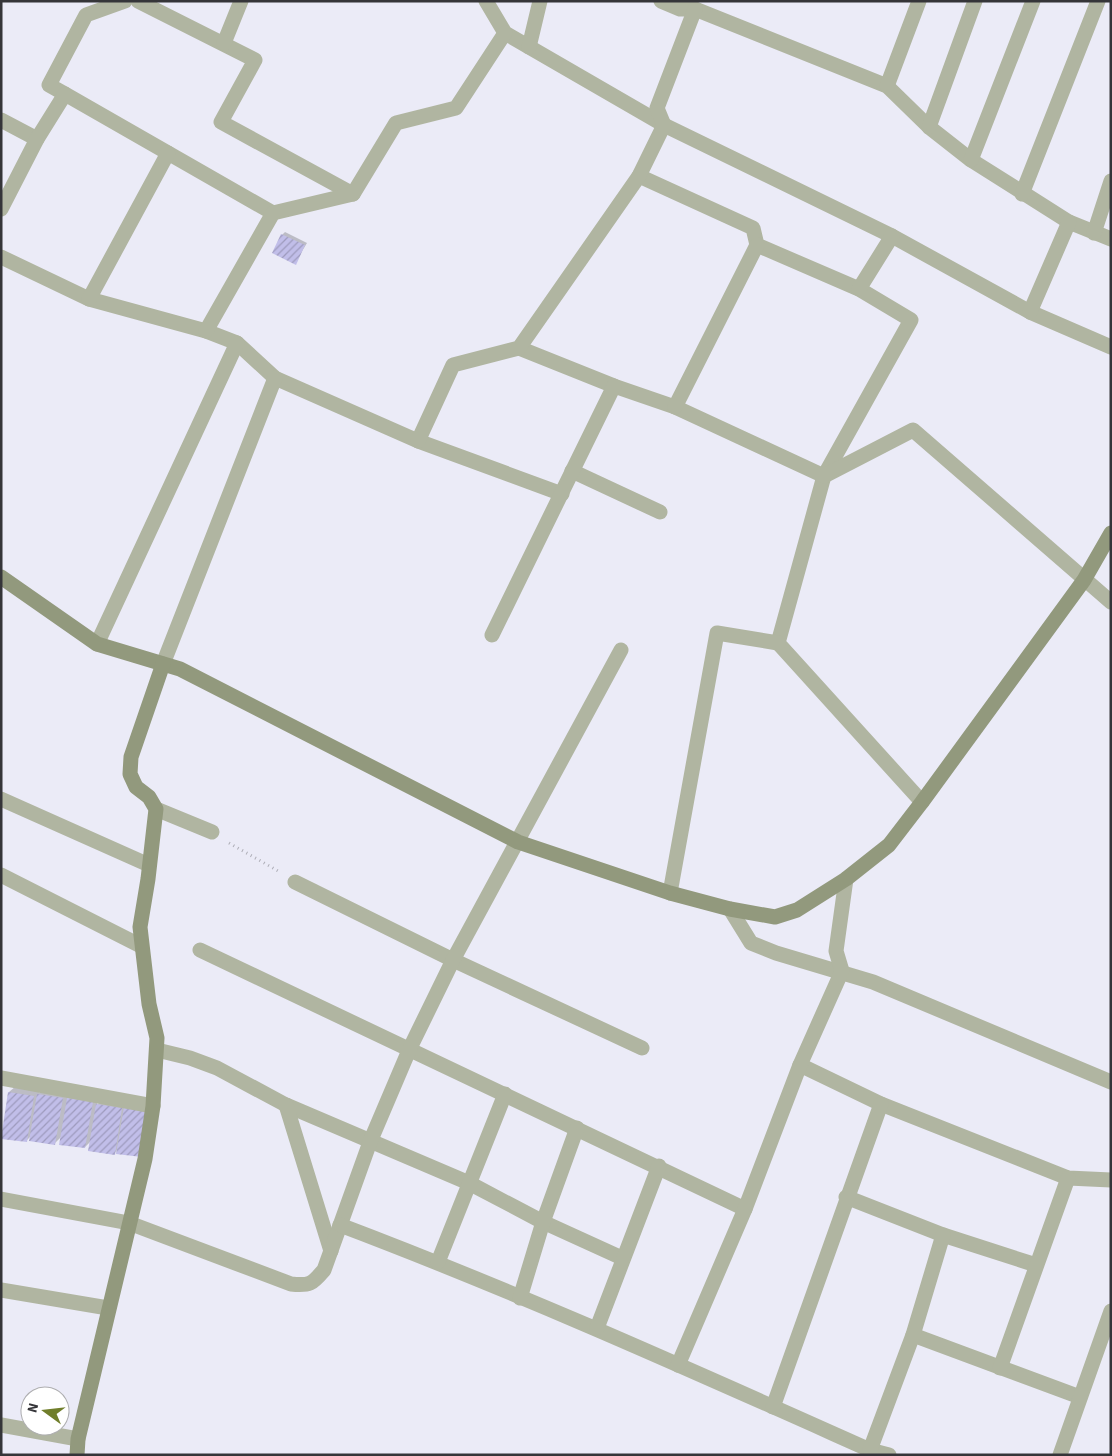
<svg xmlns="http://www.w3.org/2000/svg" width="1112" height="1456" viewBox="0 0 1112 1456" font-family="'Source Sans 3',sans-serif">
  <defs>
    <pattern id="building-hatch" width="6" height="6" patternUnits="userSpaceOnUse" patternTransform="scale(1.25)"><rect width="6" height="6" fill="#c1bee9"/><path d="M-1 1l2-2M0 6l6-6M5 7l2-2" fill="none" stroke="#9e9bbe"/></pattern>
  </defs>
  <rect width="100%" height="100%" fill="#ebebf7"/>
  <g fill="#0003">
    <polygon points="285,232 307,243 295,263 282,235"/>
    <polygon points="16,1086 40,1090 39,1093 44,1088 69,1092 68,1099 74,1092 99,1096 97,1105 104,1098 128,1102 118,1149 114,1153 91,1141 85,1147 62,1136 55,1143 31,1136 26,1141 9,1092"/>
  </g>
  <g fill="url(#building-hatch)">
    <polygon points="281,234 305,245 296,265 272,253"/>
    <polygon points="8,1092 34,1096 27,1142 1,1139"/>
    <polygon points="37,1094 63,1098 55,1145 29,1141"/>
    <polygon points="67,1098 93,1102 85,1148 59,1145"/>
    <polygon points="96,1104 122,1108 115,1155 88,1151"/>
    <polygon points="124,1107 150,1111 142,1157 116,1154"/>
  </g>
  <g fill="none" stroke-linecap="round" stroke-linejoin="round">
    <polyline stroke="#aeaeb7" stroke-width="3" stroke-dasharray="1 4" stroke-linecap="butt" points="229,843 280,872"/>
    <g stroke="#b0b5a1" stroke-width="15">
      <polyline points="138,1 255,60 221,122 353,194"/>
      <polyline points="486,1 505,33 664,125 892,236 1030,312 1111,347"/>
      <polyline points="661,1 680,9 695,9 887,86 929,127 971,160 1069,222 1111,239"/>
      <polyline points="224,43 241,1"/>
      <polyline points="529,47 540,1"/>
      <polyline points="887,86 919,1"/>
      <polyline points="65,94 49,85 86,15 125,1"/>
      <polyline points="1,120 37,139"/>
      <polyline points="929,127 975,1"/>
      <polyline points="971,160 1033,1"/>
      <polyline points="639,176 753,228 757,245 859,289 911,320 824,476 778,643 922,802"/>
      <polyline points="1022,194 1098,1"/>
      <polyline points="1,209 37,139 65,94 273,213"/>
      <polyline points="1094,233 1111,181"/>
      <polyline points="1,257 89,299 206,331 237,343 275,378 418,441 562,494"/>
      <polyline points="859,289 892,236"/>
      <polyline points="89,299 168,153"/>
      <polyline points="1030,312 1069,222"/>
      <polyline points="206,331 273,213 353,194 396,123 456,108 505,33"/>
      <polyline points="519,348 614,386 675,407 824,476 913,430 1111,602"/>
      <polyline points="675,407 757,245"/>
      <polyline points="418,441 453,365 519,348 639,176 664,125 657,108 695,9"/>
      <polyline points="572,471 660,512"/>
      <polyline points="492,635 614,386"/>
      <polyline points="97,644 237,343"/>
      <polyline points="163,664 275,378"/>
      <polyline points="1,799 149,865"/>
      <polyline points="156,809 212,832"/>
      <polyline points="1,875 141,946"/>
      <polyline points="295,882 453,960 642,1048"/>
      <polyline points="670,893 717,633 778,643"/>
      <polyline points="730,909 751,943 776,953 873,982 1111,1082"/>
      <polyline points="200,950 745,1209"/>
      <polyline points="157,1050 190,1058 217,1068 286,1105 469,1183 543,1222 622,1258"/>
      <polyline points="800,1065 881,1104 1068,1178 1111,1180"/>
      <polyline points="1,1078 153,1106"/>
      <polyline points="286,1105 331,1251"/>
      <polyline points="846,1197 943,1235 1036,1265"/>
      <path d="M1,1199l128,24 162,61c19,2 21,0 33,-14l46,-128 40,-94 43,-88 168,-310"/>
      <path d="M340,1225c180,68 355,147 530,225l19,5"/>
      <polyline points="438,1262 505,1094"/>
      <polyline points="1,1290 108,1308"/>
      <polyline points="520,1298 543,1222 577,1128"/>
      <polyline points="597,1328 659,1166"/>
      <polyline points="913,1335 1080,1397"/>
      <polyline points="678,1365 745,1209 800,1065 842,971 836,951 846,879"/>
      <polyline points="1000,1368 1068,1178"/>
      <polyline points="773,1407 881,1104"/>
      <polyline points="1,1425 78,1439"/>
      <polyline points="870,1450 913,1335 943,1235"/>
      <polyline points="1060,1455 1111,1311"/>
    </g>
    <g stroke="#92997d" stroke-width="15">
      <polyline points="1,577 97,644 180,669 518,842 670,893 730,909 775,917 797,910 846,879 889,845 922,802 1084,580 1111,533"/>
      <polyline points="77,1455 78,1439 145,1159 153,1106 157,1038 149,1004 140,927 148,879 156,809 149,797 136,787 130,774 131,757 163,664"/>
    </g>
  </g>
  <rect width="1112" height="1456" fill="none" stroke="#353539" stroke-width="5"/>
  <g transform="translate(45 1411) rotate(285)"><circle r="24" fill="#ffffff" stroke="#aeaeb0"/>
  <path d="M0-4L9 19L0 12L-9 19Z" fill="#707e2b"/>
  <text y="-8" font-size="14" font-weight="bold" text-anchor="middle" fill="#353539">N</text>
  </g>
</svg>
